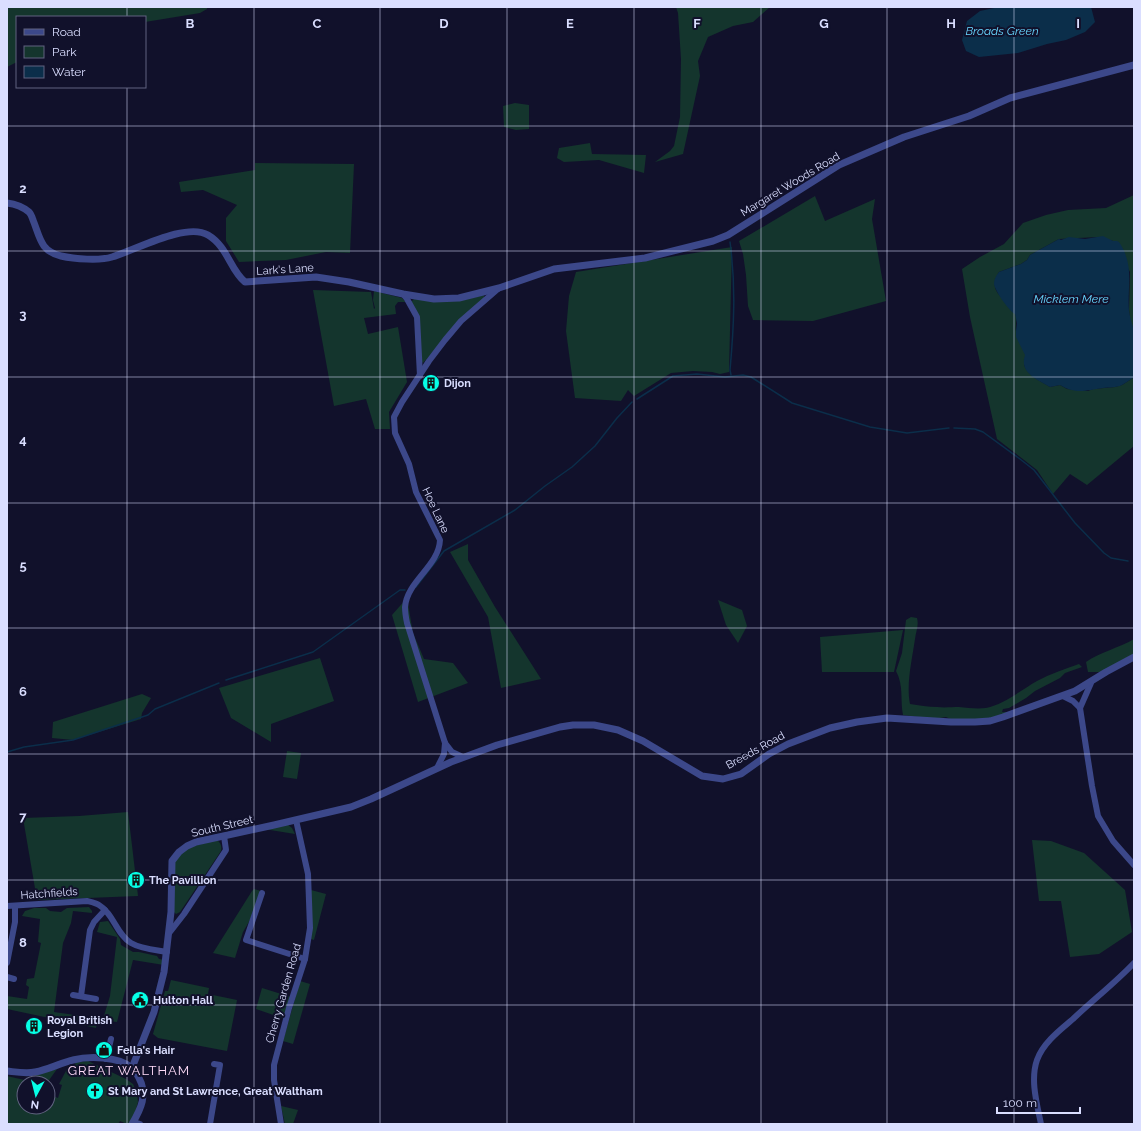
<svg xmlns="http://www.w3.org/2000/svg" width="1141" height="1131" viewBox="0 0 1141 1131" font-family="Raleway,sans-serif">
  <rect width="100%" height="100%" fill="#11112b"/>
  <g fill="#14352d">
    <polygon points="7,7 207,7 207,9 200,13 145,22 145,17 17,17 17,62 7,67"/>
    <polygon points="676,7 770,7 753,22 733,26 708,37 698,61 700,76 683,154 655,162 670,151 674,146 680,117 681,59 678,13"/>
    <polygon points="515,103 529,105 529,129 516,130 504,127 503,106"/>
    <polygon points="590,143 592,154 646,155 644,173 599,160 564,162 557,158 559,148"/>
    <polygon points="255,163 354,164 350,253 326,252 286,260 239,262 226,241 226,218 237,205 203,190 181,192 179,182 255,170"/>
    <path d="M1134,195v136l-4,-10 -1,-12 1,-37 -17,-31 -15,-4 -39,2 -29,16 -3,5 -6,4 -22,8c-13,21 7,25 16,41 3,7 0,12 1,18 1,8 8,15 9,23 1,6 -3,9 1,15 5,8 16,13 24,18l10,-2 7,4 21,2 5,-2 22,-2 7,-2 11,-7 1,-6v74l-47,39 -17,-11 -17,20 -16,-24 -40,-31 -27,-122 -8,-48 18,-12 24,-13 19,-21 23,-8 22,-5 38,-2z"/>
    <polygon points="815,196 825,221 875,199 872,219 886,301 813,321 753,320 748,306 746,275 743,254 739,241"/>
    <polygon points="732,247 729,372 720,374 712,372 693,371 671,373 634,396 628,390 621,401 575,398 566,331 569,296 576,272"/>
    <polygon points="313,290 371,292 374,309 375,308 373,300 374,291 402,298 406,302 398,302 395,306 396,314 364,318 368,334 398,327 407,382 389,412 390,429 375,429 366,399 334,406"/>
    <polygon points="484,295 484,298 437,348 423,363 421,361 420,349 411,302 414,299 463,300"/>
    <polygon points="468,544 468,560 495,607 541,679 501,688 488,617 450,552"/>
    <polygon points="407,598 413,633 424,659 453,663 468,683 418,702 392,615"/>
    <polygon points="718,600 742,610 747,626 738,643 726,625"/>
    <path d="M911,617l6,1c2,8 -1,13 -2,21 -3,21 -9,45 -5,65 9,1 18,3 27,3 7,1 15,0 22,0 9,1 18,2 27,1 19,-4 35,-18 51,-27 13,-7 28,-12 42,-17l3,3 -17,6 -5,5 -25,13 -9,7 -17,10 -6,1 -1,3h6l-13,7 -40,2 -9,-4 -12,2 -31,-4c-3,-15 1,-29 -7,-44l6,-18 4,-33z"/>
    <polygon points="903,630 894,672 822,672 820,637"/>
    <path d="M1134,639v15l-32,18h-14l-2,-10c14,-10 33,-14 48,-23z"/>
    <polygon points="320,658 334,701 271,724 271,742 231,718 219,688"/>
    <polygon points="142,694 151,698 142,713 141,719 73,740 52,738 53,722"/>
    <polygon points="287,751 301,753 297,779 283,777"/>
    <polygon points="128,812 138,896 37,900 23,818 79,816"/>
    <polygon points="287,824 292,828 295,834 264,829"/>
    <path d="M217,840c4,3 5,7 4,11l-41,61 -4,2 -4,-4 1,-46 13,-16z"/>
    <polygon points="1032,840 1051,841 1084,853 1125,890 1132,932 1099,954 1070,957 1061,901 1039,901"/>
    <polygon points="254,889 261,891 250,920 243,932 235,958 213,953 252,891"/>
    <polygon points="311,890 326,894 314,940 311,939"/>
    <polygon points="89,907 92,911 92,913 73,911 71,923 63,943 54,1012 103,1019 110,996 117,937 97,932 100,922 108,921 120,939 121,945 133,952 139,952 157,956 159,959 165,960 164,965 133,960 117,1022 98,1020 96,1028 7,1009 7,996 27,999 29,987 26,985 27,979 34,978 41,943 38,942 40,919 22,916 25,911 34,908 46,908 50,911 61,912 67,908"/>
    <polygon points="171,980 209,988 208,994 237,1000 227,1051 158,1038 153,1034 165,991 168,991"/>
    <polygon points="300,981 310,984 293,1044 283,1041"/>
    <polygon points="262,988 291,997 285,1019 256,1009"/>
    <polygon points="88,1061 126,1079 133,1084 137,1093 138,1102 132,1124 127,1124 120,1121 118,1124 7,1124 7,1076 29,1081 32,1083 24,1083 24,1107 48,1107 48,1094 58,1098 62,1085 59,1084 67,1069 73,1068 76,1062"/>
    <polygon points="57,1069 47,1083 43,1083 34,1075"/>
    <polygon points="281,1106 298,1110 293,1124 285,1124"/>
  </g>
  <g fill="#0b2e4a">
    <polygon points="999,7 1091,7 1095,22 1085,32 1066,40 1047,44 1018,53 979,57 966,51 962,40 967,21 980,11"/>
    <path d="M1103,236l10,5h4l2,1c16,24 8,43 10,69 1,8 4,14 5,21 2,13 0,27 0,40l-1,6c-4,2 -7,5 -11,7 -6,3 -13,2 -19,3 -17,2 -26,7 -43,-3l-10,2c-13,-8 -31,-14 -25,-32l-9,-18v-6l1,-8 -2,-9c-6,-3 -20,-23 -21,-30 0,-5 2,-8 5,-12l22,-8 6,-4 3,-5 29,-16 2,1 8,-3 16,2z"/>
  </g>
  <g fill="none" stroke-linecap="round" stroke-linejoin="round">
    <g stroke="#0b2e4a" stroke-width="1.5">
      <path d="M730,242c6,44 4,84 0,128l1,5"/>
      <polyline points="637,399 673,376 697,374 725,377 743,375 751,377 792,403 870,427 907,433 949,428"/>
      <polyline points="954,428 975,429 983,432 1020,459 1034,470 1075,523 1104,553 1111,558 1128,561"/>
      <polyline points="416,587 444,551 515,510 545,486 572,467 595,446 617,418 632,402"/>
      <polyline points="226,680 313,652 400,590 405,590"/>
      <polyline points="7,752 24,747 73,740 148,715 155,709 219,683"/>
    </g>
    <g stroke="#3c488a" stroke-width="6">
      <polyline points="403,294 407,299 417,317 420,376"/>
      <polyline points="1063,696 1073,701 1080,708 1092,786 1098,816 1113,841 1134,865"/>
      <polyline points="1080,708 1091,683"/>
      <path d="M463,757l-11,-5 -7,-9 -38,-120c-1,-5 -2,-11 -2,-16 2,-26 34,-41 35,-67l-24,-48 -7,-28 -14,-31 -1,-16 8,-15 27,-41 16,-21 16,-19 38,-33"/>
      <polyline points="437,768 444,754 445,743"/>
      <polyline points="262,893 246,940 305,959"/>
      <path d="M7,906l80,-5c4,1 9,2 12,4 15,9 17,29 32,38 10,6 25,7 36,9"/>
      <polyline points="170,932 184,914 226,850 224,836"/>
      <polyline points="7,963 15,922 15,906"/>
      <polyline points="7,977 14,979"/>
      <polyline points="73,995 96,999"/>
      <polyline points="81,996 90,930 94,922 105,910"/>
      <polyline points="106,1059 111,1039"/>
      <polyline points="134,1122 140,1124"/>
      <polyline points="210,1124 220,1065 214,1064"/>
      <polyline points="281,1124 274,1080 274,1065 289,1008 305,959 310,928 308,874 296,820"/>
      <path d="M1041,1124c-4,-20 -11,-44 -4,-64 6,-17 23,-30 36,-41 20,-19 42,-36 61,-56"/>
    </g>
    <g stroke="#3c488a" stroke-width="7">
      <path d="M7,203c8,1 16,4 22,9 2,2 3,5 4,8 7,17 7,31 28,36 13,3 39,5 51,1 24,-7 74,-35 96,-22 20,12 22,35 37,47l71,-5 33,5 54,12 31,5 25,-1 40,-10 55,-19 91,-11 68,-17 15,-6 111,-70 65,-28 65,-21 41,-18 124,-33"/>
      <polyline points="132,1068 154,1012 164,972 171,912 172,861 179,852 187,846 196,842 274,825 351,807 371,799 451,762 497,745 560,727 573,725 594,725 618,730 643,741 702,776 723,779 741,774 769,754 788,744 830,728 857,722 887,718 951,722 975,722 990,721 1003,717 1075,691 1106,672 1134,657"/>
      <path d="M7,1071c9,1 19,3 28,1 13,-2 25,-9 38,-12 15,-4 46,-4 59,8 3,2 5,6 7,10 9,16 2,31 -7,46"/>
    </g>
  </g>
  <path fill="none" stroke="#dadeff" stroke-width="1" stroke-opacity="0.55" d="M127,7v10M254,7v1117M380,7v1117M507,7v1117M634,7v1117M761,7v1117M887,7v1117M1014,7v1117M127,87v1037M7,126h1127M7,251h1127M7,377h1127M7,503h1127M7,628h1127M7,754h1127M7,880h1127M7,1005h1127"/>
  <defs>
    <g id="building-disc" transform="scale(0.9)"><circle r="9.5" fill="#06ffe6" stroke="#11112b"/><path d="M-4-6H4V6H1V3H-1V6H-4ZM-2.5-4.3h1.7v1.8h-1.7ZM.8-4.3h1.7v1.8H.8ZM-2.5-1h1.7V.8h-1.7ZM.8-1h1.7V.8H.8Z" fill="#111"/></g>
    <g id="civic-disc" transform="scale(0.9)"><circle r="9.5" fill="#06ffe6" stroke="#11112b"/><path d="M-.6-6.5H3V-4.5H.6V-3L4-1V1h2V6H-6V1h2V-1L-.6-3ZM-1.2 2.5V6h2.4V2.5Z" fill="#111"/></g>
    <g id="shop-disc" transform="scale(0.9)"><circle r="9.5" fill="#06ffe6" stroke="#11112b"/><path d="M-5-2.5h2.3a2.7 3.5 0 0 1 5.4 0H5L5.5 6h-11ZM-1.5-2.5h3a1.5 2.3 0 0 0-3 0Z" fill="#111"/></g>
    <g id="church-disc" transform="scale(0.9)"><circle r="9.5" fill="#06ffe6" stroke="#11112b"/><path d="M-1.2-6h2.4v3.5h3.3v2.4h-3.3V6h-2.4V-.1h-3.3v-2.4h3.3Z" fill="#111"/></g>
  </defs>
  <g fill-rule="evenodd">
    <use href="#building-disc" x="431" y="383"/>
    <use href="#building-disc" x="136" y="880"/>
    <use href="#civic-disc" x="140" y="1000"/>
    <use href="#building-disc" x="34" y="1026"/>
    <use href="#shop-disc" x="104" y="1050"/>
    <use href="#church-disc" x="95" y="1091"/>
  </g>
  <g text-anchor="middle" stroke-width="4" stroke-linejoin="round" paint-order="stroke">
    <g font-size="11" fill="#dadeff" stroke="#11112b">
      <text transform="translate(790 184) rotate(-31)" y="4">Margaret Woods Road</text>
      <text transform="translate(285 269) rotate(-4)" y="4">Lark's Lane</text>
      <text transform="translate(436 510) rotate(65)" y="4">Hoe Lane</text>
      <text transform="translate(755 750) rotate(-29)" y="4">Breeds Road</text>
      <text transform="translate(222 826) rotate(-13)" y="4">South Street</text>
      <text transform="translate(49 893) rotate(-4)" y="4">Hatchfields</text>
      <text transform="translate(283 993) rotate(-74)" y="4">Cherry Garden Road</text>
    </g>
    <g font-size="11" font-weight="bold" fill="#dadeff" stroke="#11112b" text-anchor="start">
      <text x="444" y="387">Dijon</text>
      <text x="149" y="884">The Pavillion</text>
      <text x="153" y="1004">Hulton Hall</text>
      <text x="47" y="1024">Royal British<tspan x="47" dy="13">Legion</tspan></text>
      <text x="117" y="1054">Fella's Hair</text>
      <text x="108" y="1095">St Mary and St Lawrence, Great Waltham</text>
    </g>
    <g font-size="12" font-style="italic" fill="#68d7ff" stroke="#11112b">
      <text x="1002" y="35">Broads Green</text>
      <text x="1071" y="303">Micklem Mere</text>
    </g>
    <g font-size="13" letter-spacing="1" fill="#ffdcf9" stroke="#11112b">
      <text x="129" y="1075">GREAT WALTHAM</text>
    </g>
  </g>
  <g font-size="13" text-anchor="middle" font-weight="bold" fill="#dadeff" stroke="#11112b" stroke-width="4" stroke-linejoin="round" paint-order="stroke">
    <text x="190" y="28">B</text>
    <text x="317" y="28">C</text>
    <text x="444" y="28">D</text>
    <text x="570" y="28">E</text>
    <text x="697" y="28">F</text>
    <text x="824" y="28">G</text>
    <text x="951" y="28">H</text>
    <text x="1078" y="28">I</text>
    <text x="23" y="193">2</text>
    <text x="23" y="319">3</text>
    <text x="23" y="444">4</text>
    <text x="23" y="570">5</text>
    <text x="23" y="696">6</text>
    <text x="23" y="821">7</text>
    <text x="23" y="947">8</text>
  </g>
  <rect width="1141" height="1131" fill="none" stroke="#dadeff" stroke-width="16"/>
  <rect x="16" y="16" width="130" height="72" fill="#11112b" stroke="#616380"/>
  <rect x="24" y="29" width="20" height="6" fill="#3c488a" stroke="#616380"/>
  <text x="52" y="36" font-size="12" fill="#dadeff">Road</text>
  <rect x="24" y="46" width="20" height="12" fill="#14352d" stroke="#616380"/>
  <text x="52" y="56" font-size="12" fill="#dadeff">Park</text>
  <rect x="24" y="66" width="20" height="12" fill="#0b2e4a" stroke="#616380"/>
  <text x="52" y="76" font-size="12" fill="#dadeff">Water</text>
  <g transform="translate(36 1095) rotate(187)"><circle r="19" fill="#11112b" stroke="#616380"/>
  <path d="M0-3L7 15L0 10L-7 15Z" fill="#06ffe6"/>
  <text y="-6" font-size="11" font-weight="bold" text-anchor="middle" fill="#dadeff">N</text>
  </g>
  <path d="M997 1107v6h83v-6" fill="none" stroke="#dadeff" stroke-width="2"/>
  <text x="1003" y="1107" font-size="12" fill="#dadeff" stroke="#11112b" stroke-width="3" paint-order="stroke">100 m</text>
</svg>
